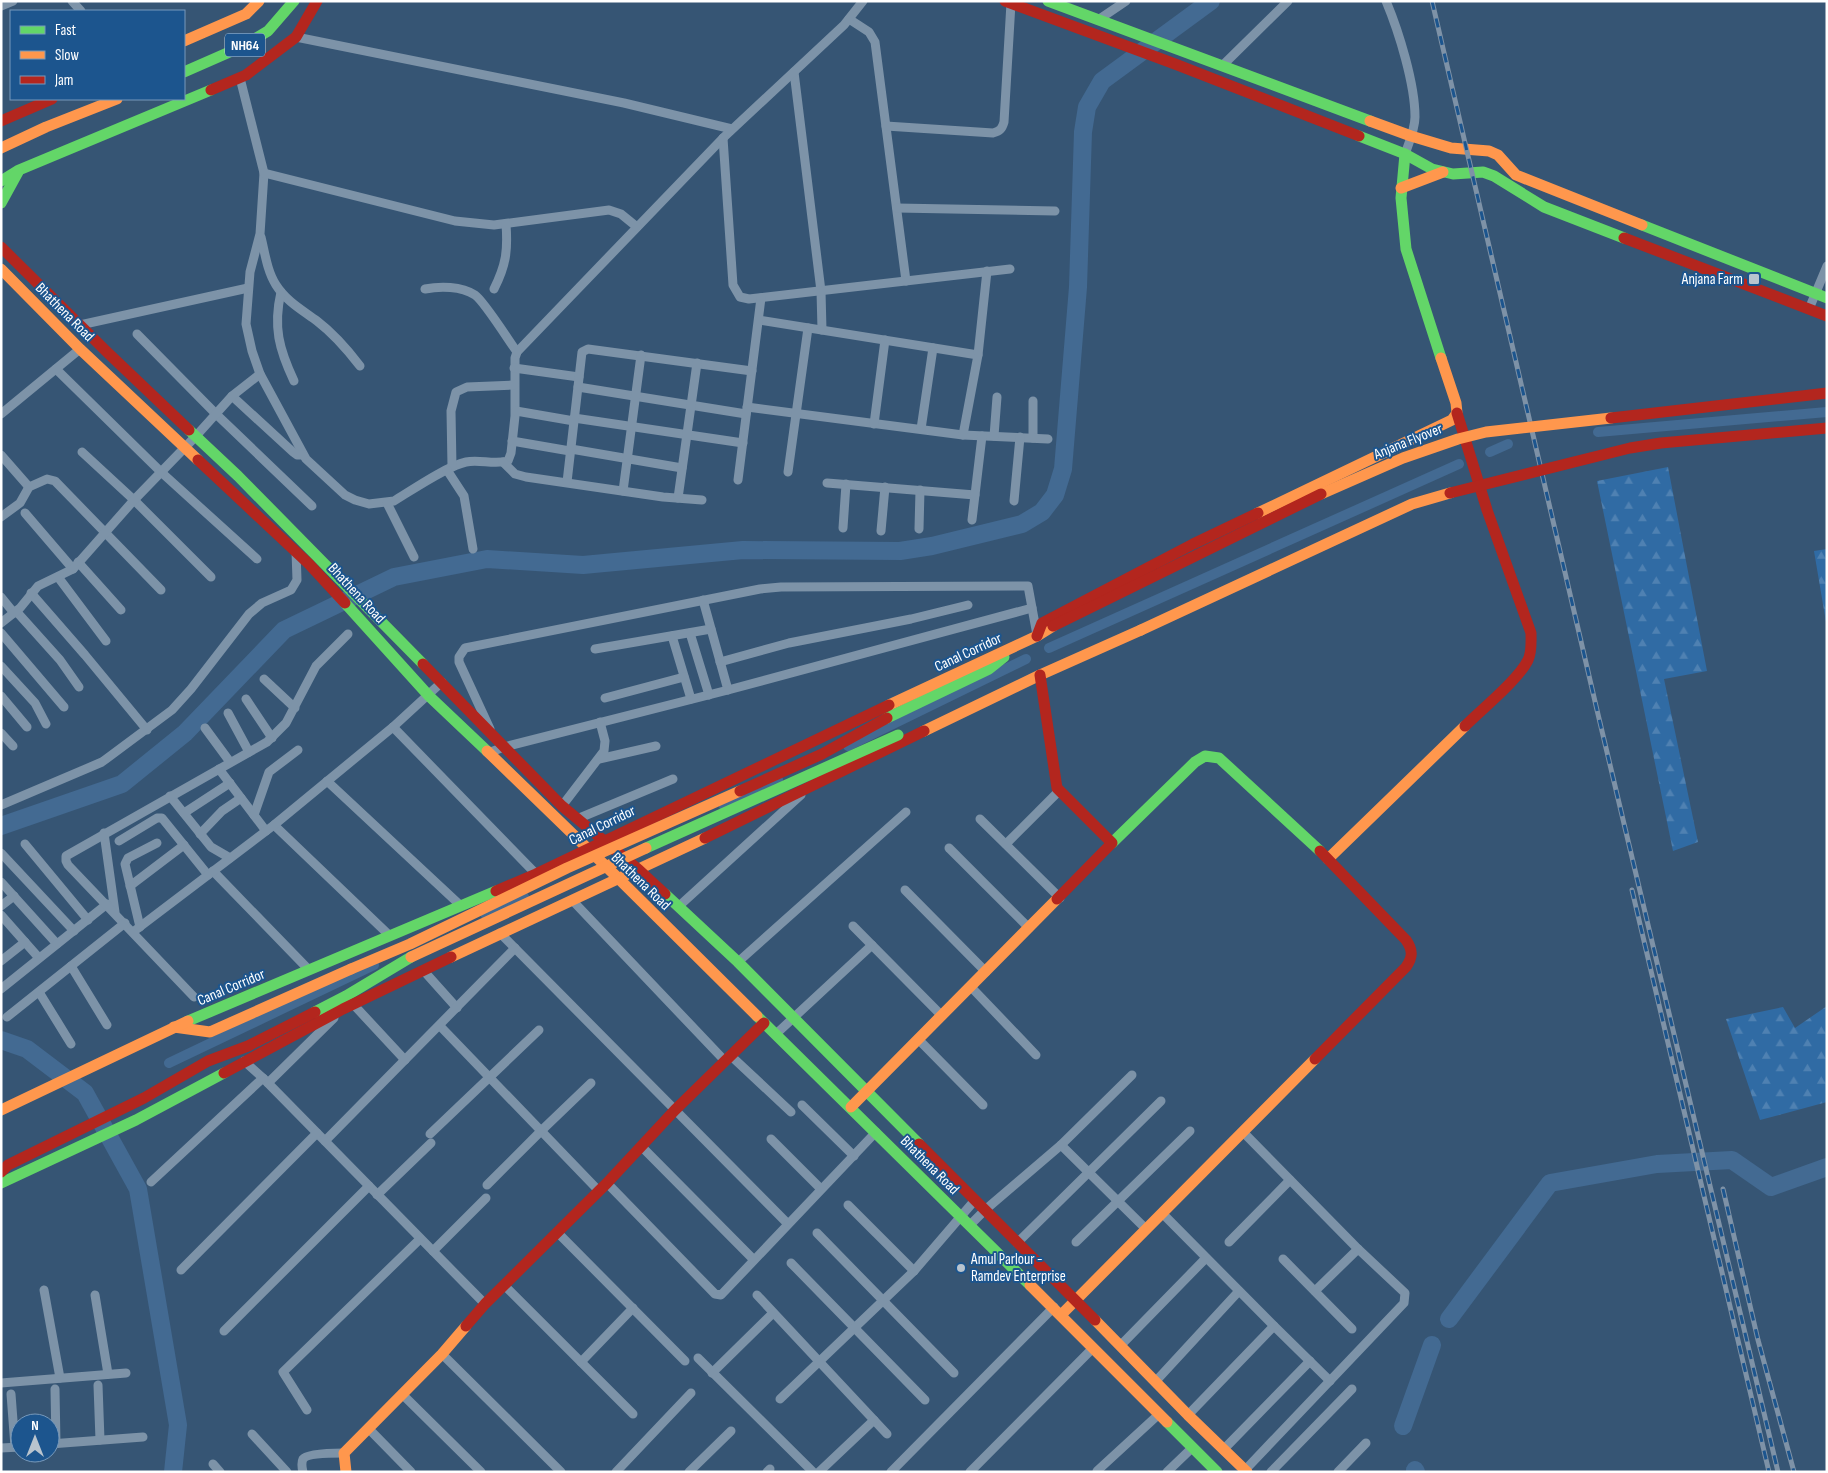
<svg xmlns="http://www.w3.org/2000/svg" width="1828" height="1473" viewBox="0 0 1828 1473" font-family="'Sofia Sans Condensed',sans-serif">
  <defs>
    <pattern id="forest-firs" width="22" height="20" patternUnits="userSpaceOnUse" patternTransform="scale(1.25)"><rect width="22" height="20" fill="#306ba4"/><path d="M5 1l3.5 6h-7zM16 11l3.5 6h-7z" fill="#4f81b2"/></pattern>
  </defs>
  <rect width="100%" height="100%" fill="#365574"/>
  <g fill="url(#forest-firs)">
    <polygon points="1668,467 1707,671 1664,679 1698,842 1673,851 1597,481"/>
    <polygon points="1827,549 1827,628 1814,551"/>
    <polygon points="1827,1006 1827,1102 1760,1120 1726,1019 1783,1007 1795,1028"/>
  </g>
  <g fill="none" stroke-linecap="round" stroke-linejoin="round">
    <g stroke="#436a92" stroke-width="10">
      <polyline points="1598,432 1827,412"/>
      <polyline points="1490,452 1508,444"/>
      <polyline points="1049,648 1459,464"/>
      <polyline points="848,746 1026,659"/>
      <polyline points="724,806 778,780"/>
      <polyline points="485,914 524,897"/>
      <polyline points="169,1063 374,965"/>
    </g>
    <g stroke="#436a92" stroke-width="18">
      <polyline points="1,826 122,784 185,733 284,630 394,577 487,559 583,565 743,550 900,551 932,546 1022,524 1042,512 1055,495 1063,469 1078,287 1083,132 1087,107 1102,81 1211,1"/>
      <polyline points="1,1040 27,1049 85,1093 138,1189 178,1425 173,1472"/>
      <polyline points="1449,1319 1550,1183 1657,1164 1732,1160 1771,1187 1827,1167"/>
      <polyline points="1403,1426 1432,1345"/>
      <polyline points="1415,1470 1416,1472"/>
    </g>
    <g stroke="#7d93a8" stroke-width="9">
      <polyline points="72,1 81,11"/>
      <path d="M1386,1c13,31 29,83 29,116 0,12 -6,26 -10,37"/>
      <polyline points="1,6 13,1"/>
      <polyline points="849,19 869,32 875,42 906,281"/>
      <polyline points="1098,20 1126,1"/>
      <polyline points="296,37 624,103 732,129"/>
      <polyline points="1222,66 1288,1"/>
      <polyline points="794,72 821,291 822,330"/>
      <path d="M240,78l24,95 -4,61 -10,38 -4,52 6,27 8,23 46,85 39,36 10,5 14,4 25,-3c18,-11 53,-35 72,-39 13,-3 28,3 42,-1l3,-8 4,-37v-58l2,-6 206,-214 121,-113 19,-24"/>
      <path d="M886,126l107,7c7,-2 9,-4 11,-11l7,-119"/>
      <polyline points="723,138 733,285 740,297 749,299 1010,269"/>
      <polyline points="264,173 455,221 494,225 609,210 621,214 637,227"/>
      <polyline points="897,208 1055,211"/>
      <path d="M261,237c4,16 6,34 15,48 10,16 26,25 41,36 17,13 30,28 43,45"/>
      <path d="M425,289c15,-3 36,-3 50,6 9,6 34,46 42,57"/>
      <path d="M494,289c12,-24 14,-38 12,-65"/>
      <path d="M281,292c-8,35 -2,57 13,89"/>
      <polyline points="1809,309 1827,266"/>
      <polyline points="759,320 978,355"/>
      <polyline points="80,325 248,288"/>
      <polyline points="137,334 216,414 312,506"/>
      <polyline points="514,368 579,377"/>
      <polyline points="56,369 161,472 257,559"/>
      <polyline points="578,387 746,414"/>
      <polyline points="232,396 293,452 297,455 303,455"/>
      <polyline points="1033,401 1033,438"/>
      <polyline points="747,407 963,435 1048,439"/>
      <polyline points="516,411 574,421"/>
      <polyline points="1,414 80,349"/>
      <polyline points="574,418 743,443"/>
      <polyline points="874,424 885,340"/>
      <polyline points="921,429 933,348"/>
      <polyline points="963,435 978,355 987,271"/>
      <polyline points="994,436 997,397"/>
      <polyline points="512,441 570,451"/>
      <polyline points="571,449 682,468"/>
      <polyline points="82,452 134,500 211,577"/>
      <polyline points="1,455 29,487"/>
      <polyline points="503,462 515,474 526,477 663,497 702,500"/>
      <polyline points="452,467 451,411 456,392 467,387 514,385"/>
      <polyline points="447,470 464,496 473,549"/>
      <polyline points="788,472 808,328"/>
      <polyline points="738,480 761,298"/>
      <polyline points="567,482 582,352 588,349 752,371"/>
      <polyline points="827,483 975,495"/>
      <polyline points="623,491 641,355"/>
      <polyline points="678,498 697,363"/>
      <polyline points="1014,501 1020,437"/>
      <polyline points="387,503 414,557"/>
      <polyline points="25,513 73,569"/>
      <polyline points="1,517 20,503 29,487 47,479 55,481 161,590"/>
      <polyline points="972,520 982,436"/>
      <polyline points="843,528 846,484"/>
      <polyline points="919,529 920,490"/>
      <polyline points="881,531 885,487"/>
      <polyline points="78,562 121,610"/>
      <polyline points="58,577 106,641"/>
      <polyline points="31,593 85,655 147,730"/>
      <polyline points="1,597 14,613"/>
      <polyline points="703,600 728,690"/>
      <polyline points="16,611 60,660 79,687"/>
      <polyline points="1,623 20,608 38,586 73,569 134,500 196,436 232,396 260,374"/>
      <polyline points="1,633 64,707"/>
      <polyline points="690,633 709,695"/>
      <polyline points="672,636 691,699"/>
      <polyline points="595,649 711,629"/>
      <polyline points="720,662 789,643 911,619 968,605"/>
      <polyline points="1,666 35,703 46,724"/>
      <polyline points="264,679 295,708"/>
      <polyline points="1,696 27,727"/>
      <polyline points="605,698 684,677"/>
      <polyline points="246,699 272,738"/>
      <polyline points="228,713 249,752"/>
      <polyline points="393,727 536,874"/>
      <polyline points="205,728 230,762"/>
      <polyline points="490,729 459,662 459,657 465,648 760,589 781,587 1028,586 1037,635"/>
      <polyline points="1,733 13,746"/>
      <polyline points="488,753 504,747 728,690 1032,608"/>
      <polyline points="599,759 656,746"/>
      <polyline points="219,769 266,831"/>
      <polyline points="327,781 460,905"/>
      <polyline points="170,796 211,847 230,858"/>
      <polyline points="1,805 102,762 172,710 191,689 249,614 262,603 291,590 297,580 296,551"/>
      <polyline points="562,806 604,751 605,741 600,722"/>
      <polyline points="184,813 230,783"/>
      <polyline points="254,815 269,772 298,750"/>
      <polyline points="577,819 673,779"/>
      <polyline points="980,819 1060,898"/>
      <polyline points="274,825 389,935"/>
      <polyline points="104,833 115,912"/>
      <polyline points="200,834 222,811 241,798"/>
      <polyline points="119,841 157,818 162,818 208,875"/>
      <polyline points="25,844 88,920"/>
      <polyline points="1006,844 1059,791"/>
      <polyline points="949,848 1029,928"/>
      <polyline points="1,853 74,931"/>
      <polyline points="213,871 309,970"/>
      <polyline points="1,882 57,944"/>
      <polyline points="130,886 184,845"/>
      <polyline points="905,890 986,972"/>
      <polyline points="572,900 725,1061"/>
      <polyline points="1,906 14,896"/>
      <polyline points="678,907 801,795"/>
      <polyline points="1,915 39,958"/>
      <polyline points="853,926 942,1016"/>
      <polyline points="140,927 125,864 128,858 157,843"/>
      <polyline points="133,932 274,825 393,727 442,682"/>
      <polyline points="500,933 788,1224"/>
      <polyline points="1,961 25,942"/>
      <polyline points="738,962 906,812"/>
      <polyline points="71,966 107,1025"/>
      <polyline points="423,970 457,1008"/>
      <polyline points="971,987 1036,1055"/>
      <polyline points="1,989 107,904"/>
      <polyline points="39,992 71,1044"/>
      <polyline points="194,997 68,865 66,861 66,856 267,742 286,723 316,666 348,634"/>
      <polyline points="353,1004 405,1060"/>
      <polyline points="7,1017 125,923"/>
      <polyline points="440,1026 598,1190"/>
      <polyline points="776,1034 872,945"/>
      <polyline points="919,1040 983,1105"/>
      <polyline points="730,1055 791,1112"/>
      <polyline points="244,1061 263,1078 485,1304"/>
      <polyline points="268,1083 334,1018"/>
      <polyline points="802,1105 854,1156"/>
      <polyline points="1243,1132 1356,1247 1405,1293 1404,1303 1245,1470"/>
      <polyline points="430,1134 539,1030"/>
      <polyline points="771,1139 821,1189"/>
      <polyline points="325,1141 515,948"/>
      <polyline points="1061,1145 1146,1229"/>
      <polyline points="641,1146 753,1259"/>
      <polyline points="151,1182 263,1078"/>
      <polyline points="607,1183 715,1294 721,1295 876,1132"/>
      <polyline points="487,1185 541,1131 591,1083"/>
      <polyline points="377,1195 431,1143"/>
      <polyline points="848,1205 914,1271"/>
      <polyline points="1162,1213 1274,1326 1330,1381"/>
      <polyline points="970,1225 985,1210 1061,1145 1132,1075"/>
      <polyline points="557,1232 685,1361"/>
      <polyline points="817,1233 954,1373"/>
      <polyline points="1076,1242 1190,1131"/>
      <polyline points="1229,1242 1290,1180"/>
      <polyline points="1017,1243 1161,1101"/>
      <polyline points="433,1251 486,1198"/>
      <polyline points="1283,1259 1352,1329"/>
      <polyline points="791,1263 925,1400"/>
      <polyline points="181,1270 317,1133"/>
      <polyline points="504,1285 633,1414"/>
      <polyline points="44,1290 60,1378"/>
      <polyline points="1315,1291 1358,1249"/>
      <polyline points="95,1295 108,1374"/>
      <polyline points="757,1295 887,1434"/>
      <polyline points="224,1331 369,1186"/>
      <polyline points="1121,1345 1206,1258"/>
      <polyline points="442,1354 561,1472"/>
      <polyline points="698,1358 813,1472"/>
      <polyline points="581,1362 633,1308"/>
      <polyline points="712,1373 773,1313"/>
      <polyline points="1155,1382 1239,1291"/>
      <polyline points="1,1383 126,1373"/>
      <polyline points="98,1385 100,1440"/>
      <polyline points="55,1389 56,1444"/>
      <polyline points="11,1394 15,1447"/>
      <polyline points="402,1394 481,1472"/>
      <polyline points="780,1399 914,1271 975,1200"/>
      <polyline points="307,1410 283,1372 420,1239"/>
      <polyline points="1188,1415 1274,1326"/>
      <polyline points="368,1428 411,1472"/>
      <polyline points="252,1434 287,1472"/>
      <polyline points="50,1444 143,1437"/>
      <polyline points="1,1448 20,1447"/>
      <polyline points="1224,1449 1310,1361"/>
      <polyline points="213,1464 220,1472"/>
      <polyline points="1097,1471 1158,1415"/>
      <path d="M303,1472c-1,-4 -2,-9 0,-13 4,-6 33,-6 41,-6"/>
      <polyline points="616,1472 691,1393"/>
      <polyline points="689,1472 731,1431"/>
      <polyline points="767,1472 770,1469"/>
      <polyline points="819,1472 874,1420"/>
      <polyline points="891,1472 1054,1307"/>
      <polyline points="970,1472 1093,1348"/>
      <polyline points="1167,1472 1193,1447"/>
      <polyline points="1271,1472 1352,1389"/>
      <polyline points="1338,1472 1366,1443"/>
    </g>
    <g stroke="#63d668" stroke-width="11">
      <polyline points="1048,1 1370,121"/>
      <polyline points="184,72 241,47 268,31 294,1"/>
      <polyline points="1359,136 1405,154 1432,169 1453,174 1483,172 1494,176 1544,207 1624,238"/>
      <polyline points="1405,154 1401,198 1406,249 1441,358"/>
      <polyline points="1,181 19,170 211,90"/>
      <polyline points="1,203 18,172"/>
      <polyline points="1642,225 1827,298"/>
      <polyline points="189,430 238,476 423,664"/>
      <polyline points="345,603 429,696 487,751"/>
      <polyline points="887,718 989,669 1004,657"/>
      <polyline points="1112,843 1195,762 1205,756 1219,758 1320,851"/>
      <polyline points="665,894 738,962 919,1144"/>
      <polyline points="315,1012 346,996 411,957"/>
      <polyline points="757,1016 1030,1285"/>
      <polyline points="188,1021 496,891"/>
      <polyline points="1,1183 136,1120 224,1073"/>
      <polyline points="1167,1422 1217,1472"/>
    </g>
    <g stroke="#ff974d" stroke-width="11">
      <polyline points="184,41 246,14 259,1"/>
      <polyline points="1370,121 1411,136 1451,148 1489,151 1498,155 1516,175 1642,225"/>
      <polyline points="1,148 46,127 117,99"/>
      <polyline points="1401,188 1443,172"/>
      <polyline points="1,269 80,349 198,460"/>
      <polyline points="1258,513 1452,420 1457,413 1456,403 1441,358"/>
      <polyline points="889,705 1037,636 1053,626"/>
      <polyline points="924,731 1040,675 1141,630"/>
      <polyline points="487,751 618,878 757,1016"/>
      <polyline points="1328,859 1465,726"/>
      <polyline points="451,957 705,838"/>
      <polyline points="174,1027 210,1032 351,969"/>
      <polyline points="851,1107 1057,899"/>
      <polyline points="1,1110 188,1021"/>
      <polyline points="1030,1285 1167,1422"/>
      <polyline points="1061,1315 1315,1059"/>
      <polyline points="1095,1320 1188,1415 1247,1472"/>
      <polyline points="346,1472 344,1453 442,1354 466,1326"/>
    </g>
    <g stroke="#b3261e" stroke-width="11">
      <polyline points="1005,1 1175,64 1359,136"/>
      <polyline points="211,90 246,75 296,37 317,1"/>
      <polyline points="1,121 52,99"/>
      <polyline points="1624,238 1827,316"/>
      <polyline points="1,247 107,352 189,430"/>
      <path d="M1457,413l30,97 44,123c0,9 1,19 -3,27 -9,19 -47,50 -63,66"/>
      <polyline points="198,460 309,564 345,603"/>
      <polyline points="1037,636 1042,623 1193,544 1258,513"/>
      <polyline points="423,664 562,806 639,870 665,894"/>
      <polyline points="1040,675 1057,788 1112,843 1057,899"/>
      <polyline points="705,838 924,731"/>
      <polyline points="496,891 536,874 889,705"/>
      <path d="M1315,1059l91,-92c7,-10 7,-17 0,-27l-86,-89"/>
      <polyline points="224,1073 343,1009 451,957"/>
      <polyline points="919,1144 1095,1320"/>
      <polyline points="1,1172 8,1165 144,1098 208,1061 248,1046 315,1012"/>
      <polyline points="466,1326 485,1304 607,1183 675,1110 764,1023"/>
    </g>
    <g stroke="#7e92a7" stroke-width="5">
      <g id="rail">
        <polyline points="1432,1 1597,710 1778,1472"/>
        <polyline points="1632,890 1769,1472"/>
        <polyline points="1723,1189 1758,1340 1794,1472"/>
      </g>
    </g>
    <use href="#rail" stroke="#1c558e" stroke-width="3" stroke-dasharray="9" stroke-linecap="butt"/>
    <polyline stroke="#63d668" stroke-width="11" points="646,848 898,735"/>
    <g stroke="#ff974d" stroke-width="11">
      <polyline points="1321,494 1403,458 1458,439 1486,432 1611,418"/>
      <polyline points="1141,630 1412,504 1450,493"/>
      <polyline points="411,957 646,848"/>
      <polyline points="351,969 410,944 567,868 740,791"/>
    </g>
    <g stroke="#b3261e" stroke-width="11">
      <polyline points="1611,418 1827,393"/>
      <polyline points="1450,493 1630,448 1661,443 1827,428"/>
      <polyline points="1053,626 1321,494"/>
      <polyline points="740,791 822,754 887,718"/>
    </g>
  </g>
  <g fill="#b9c4ce" stroke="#1c558e" stroke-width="2">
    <rect x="1748" y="273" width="12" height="12" rx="2.5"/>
    <circle cx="961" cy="1268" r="5"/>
  </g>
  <g text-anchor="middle" stroke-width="4" stroke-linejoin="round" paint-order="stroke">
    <rect fill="#1c558e" stroke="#bcd" stroke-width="1" x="225" y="33.5" width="40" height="23" rx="4"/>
    <g font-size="14" font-weight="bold" fill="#fff">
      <text x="245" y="50">NH64</text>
    </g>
    <g font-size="15" fill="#fff" stroke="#1c558e" text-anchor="end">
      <text x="1743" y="284">Anjana Farm</text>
      <text x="971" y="1264" text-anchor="start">Amul Parlour -<tspan x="971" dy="17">Ramdev Enterprise</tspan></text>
    </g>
    <g font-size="15" fill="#fff" stroke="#1c558e">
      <text transform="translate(65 312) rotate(45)" y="5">Bhathena Road</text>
      <text transform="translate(1408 441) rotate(-22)" y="5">Anjana Flyover</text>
      <text transform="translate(357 593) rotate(47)" y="5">Bhathena Road</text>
      <text transform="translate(968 652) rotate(-25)" y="5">Canal Corridor</text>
      <text transform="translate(602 825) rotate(-26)" y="5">Canal Corridor</text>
      <text transform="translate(641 881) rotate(44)" y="5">Bhathena Road</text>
      <text transform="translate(231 987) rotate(-23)" y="5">Canal Corridor</text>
      <text transform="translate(930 1165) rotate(45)" y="5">Bhathena Road</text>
    </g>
  </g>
  <rect width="1828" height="1473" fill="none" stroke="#ffffff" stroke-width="5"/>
  <rect x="10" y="10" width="175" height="90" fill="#1c558e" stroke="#7799bb"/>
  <rect x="20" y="26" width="25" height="8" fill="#63d668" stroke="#7799bb"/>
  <text x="55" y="35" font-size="15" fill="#ffffff">Fast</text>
  <rect x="20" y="51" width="25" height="8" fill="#ff974d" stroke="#7799bb"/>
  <text x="55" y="60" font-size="15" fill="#ffffff">Slow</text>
  <rect x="20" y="76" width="25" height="8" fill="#b3261e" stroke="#7799bb"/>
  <text x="55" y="85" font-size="15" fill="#ffffff">Jam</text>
  <g transform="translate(35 1438)"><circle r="24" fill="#1c558e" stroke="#7799bb"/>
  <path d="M0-4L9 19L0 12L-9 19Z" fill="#b9c4ce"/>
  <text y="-8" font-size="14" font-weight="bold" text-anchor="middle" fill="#ffffff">N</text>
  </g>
</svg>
